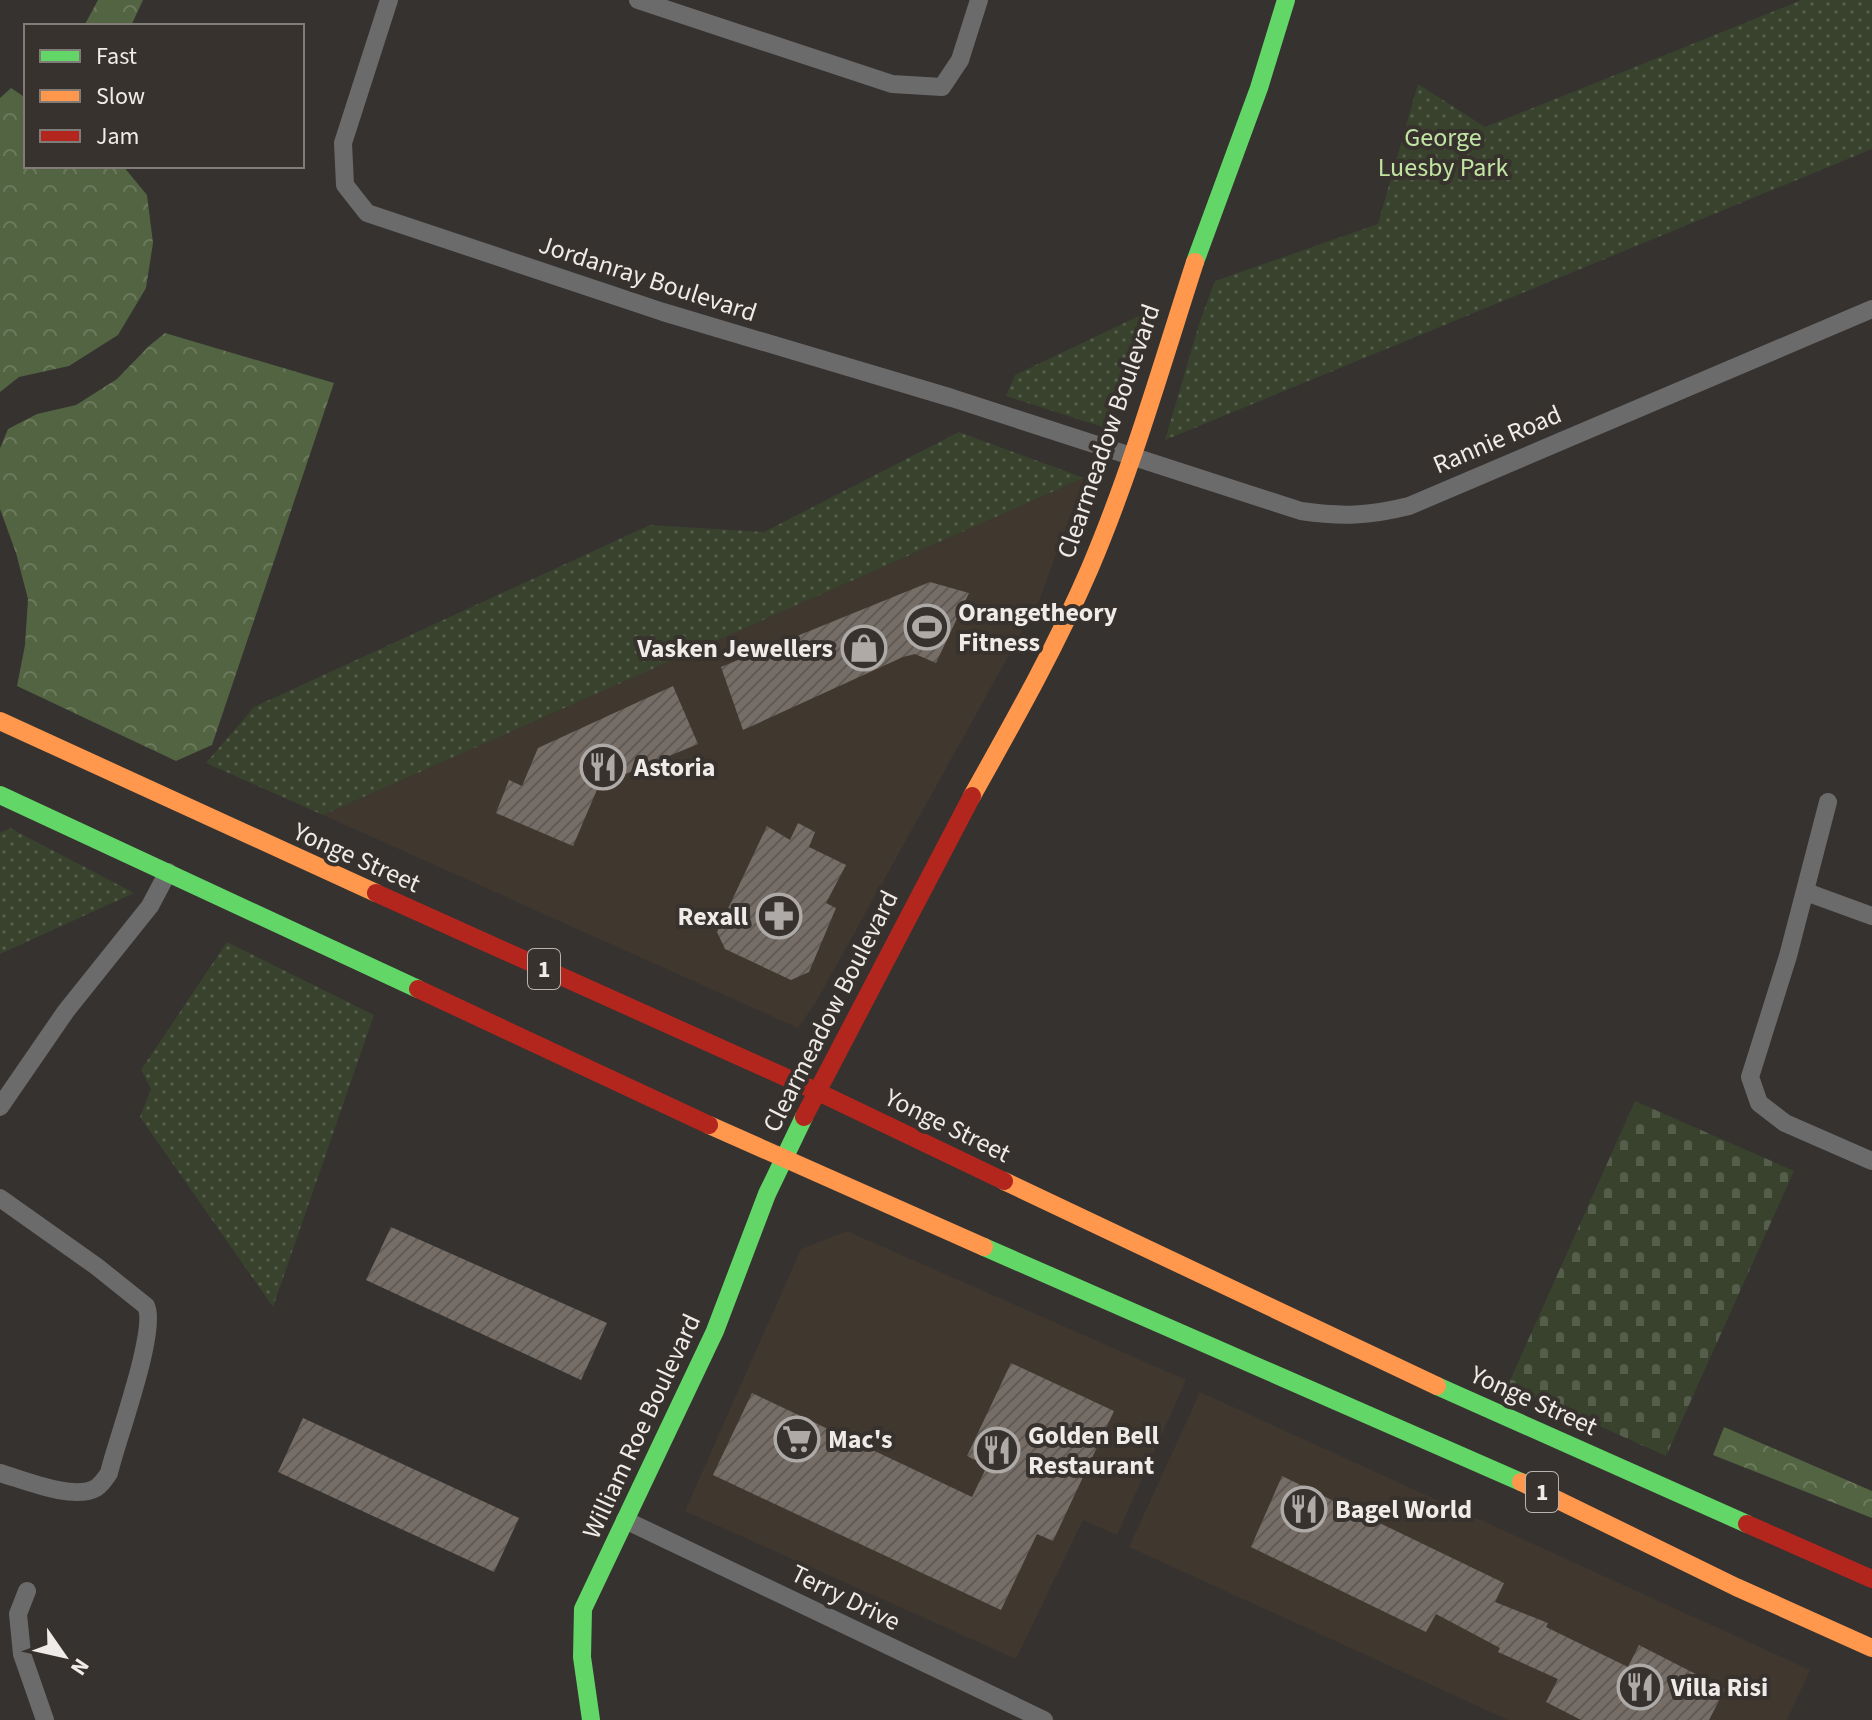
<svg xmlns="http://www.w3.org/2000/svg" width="1872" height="1720" viewBox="0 0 1872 1720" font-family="'Source Sans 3',sans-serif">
  <defs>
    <pattern id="green-dots" width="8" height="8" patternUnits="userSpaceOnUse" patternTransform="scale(2)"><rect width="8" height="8" fill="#38422d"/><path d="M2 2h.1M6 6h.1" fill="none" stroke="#555d4b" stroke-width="1.8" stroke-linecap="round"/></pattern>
    <pattern id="forest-crowns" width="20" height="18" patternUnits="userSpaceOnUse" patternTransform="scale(2)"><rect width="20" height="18" fill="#526441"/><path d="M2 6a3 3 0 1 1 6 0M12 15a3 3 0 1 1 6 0" fill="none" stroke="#6b7a5c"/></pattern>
    <pattern id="cemetery-stones" width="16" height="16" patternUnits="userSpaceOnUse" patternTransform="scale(2)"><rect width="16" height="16" fill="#38422d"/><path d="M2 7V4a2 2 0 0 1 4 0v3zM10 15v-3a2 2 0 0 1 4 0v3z" fill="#555d4b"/></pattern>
    <pattern id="building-hatch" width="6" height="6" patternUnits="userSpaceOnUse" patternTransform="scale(2)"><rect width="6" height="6" fill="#766e66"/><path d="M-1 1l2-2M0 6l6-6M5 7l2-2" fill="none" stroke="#5f5a56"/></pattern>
  </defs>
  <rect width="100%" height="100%" fill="#353230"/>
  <g fill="#40372f">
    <polygon points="1084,478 1039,601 815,1004 798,1028 323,815"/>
    <polygon points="847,1231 1186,1380 1117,1535 1083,1520 1016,1659 685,1511 801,1249"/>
    <polygon points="1200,1392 1810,1670 1787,1720 1508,1720 1129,1547"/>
  </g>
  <g fill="url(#green-dots)">
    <polygon points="1802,0 1872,0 1872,149 1165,440 1200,321 1215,281 1378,224 1418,84 1485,127"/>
    <polygon points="1143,314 1109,429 1006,396 1015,375"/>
    <polygon points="959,432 1084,478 323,815 206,763 254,707 650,525 764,532"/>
    <polygon points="10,828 134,893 0,954 0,833"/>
    <polygon points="227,942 374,1015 273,1307 140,1117 151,1089 141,1070"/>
  </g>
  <g fill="url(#forest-crowns)">
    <polygon points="98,0 143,0 131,26 84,26"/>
    <polygon points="11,88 26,98 26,166 123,166 147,195 153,243 146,288 118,335 69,366 19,377 0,392 0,98"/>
    <polygon points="165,333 334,383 212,745 176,761 17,686 25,645 28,599 16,553 0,509 0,448 8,429 37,414 76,405 117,379 149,346"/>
    <polygon points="1724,1427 1872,1491 1872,1518 1713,1455"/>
  </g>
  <polygon fill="url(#cemetery-stones)" points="1635,1101 1794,1171 1666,1456 1508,1385"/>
  <g fill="url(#building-hatch)">
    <polygon points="930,582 969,593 936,663 915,654 903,657 743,730 721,667"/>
    <polygon points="673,686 698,744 599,785 573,846 496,813 509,780 522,786 538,748"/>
    <polygon points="798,823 815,832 809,847 846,865 826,903 836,908 809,972 791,980 725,949 717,932 767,826 790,840"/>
    <polygon points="391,1227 607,1323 581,1380 366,1280"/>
    <polygon points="1011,1363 1114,1411 1053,1541 1037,1534 1001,1610 713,1475 752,1393 972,1497 987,1466 967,1456"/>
    <polygon points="303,1418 519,1518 494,1572 278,1472"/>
    <polygon points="1282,1476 1504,1583 1495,1602 1548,1623 1546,1627 1628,1667 1639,1645 1725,1689 1709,1720 1581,1720 1546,1702 1558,1679 1498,1652 1500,1648 1436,1614 1426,1632 1251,1547"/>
  </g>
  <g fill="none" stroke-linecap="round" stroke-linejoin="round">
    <g stroke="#6c6b6b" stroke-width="18">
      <path d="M389,0l-46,143 2,42 22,28 296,99 289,86 349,113c41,6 68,5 108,-5l463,-197"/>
      <polyline points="638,0 892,84 942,87 960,60 979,0"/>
      <polyline points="1828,802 1788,956 1750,1077 1759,1103 1785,1123 1872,1161"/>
      <polyline points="1806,892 1872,916"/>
      <polyline points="0,1107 66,1011 150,906 168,872"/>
      <path d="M0,1198l96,68 50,40c12,24 -30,136 -37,167 -4,6 -7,11 -13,15 -22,13 -72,-8 -96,-15"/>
      <polyline points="625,1520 1044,1720"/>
      <polyline points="27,1591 18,1614 22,1654 45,1720"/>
    </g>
    <g stroke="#63d668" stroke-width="18">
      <polyline points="1195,262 1259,88 1286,0"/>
      <polyline points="0,795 418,989"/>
      <polyline points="984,1247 1521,1482"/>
      <polyline points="1437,1386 1747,1524"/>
      <polyline points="591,1720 582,1657 583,1609 715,1331 767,1194 804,1117"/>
    </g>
    <g stroke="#ff974d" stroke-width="18">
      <polyline points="0,721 376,893"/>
      <path d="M972,796c42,-75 84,-149 118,-228 42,-99 72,-204 105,-306"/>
      <polyline points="709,1125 984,1247"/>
      <polyline points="1004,1181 1437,1386"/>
      <polyline points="1521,1482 1736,1587 1872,1648"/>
    </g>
    <g stroke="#b3261e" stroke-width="18">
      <polyline points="376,893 816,1091 1004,1181"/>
      <polyline points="418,989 709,1125"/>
      <polyline points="804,1117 972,796"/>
      <polyline points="1747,1524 1872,1579"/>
    </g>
  </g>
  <defs>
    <g id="stadium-ring" transform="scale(2.3)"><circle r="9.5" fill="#37322e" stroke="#aeaaa8" stroke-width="1.5"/><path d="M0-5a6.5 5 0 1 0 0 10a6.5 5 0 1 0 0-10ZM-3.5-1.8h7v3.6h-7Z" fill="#aeaaa8"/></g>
    <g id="shop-ring" transform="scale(2.3)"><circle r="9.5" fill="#37322e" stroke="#aeaaa8" stroke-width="1.5"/><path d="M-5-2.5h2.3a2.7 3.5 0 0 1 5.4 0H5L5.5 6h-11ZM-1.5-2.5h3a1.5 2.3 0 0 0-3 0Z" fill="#aeaaa8"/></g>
    <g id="restaurant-ring" transform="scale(2.3)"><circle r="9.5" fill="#37322e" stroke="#aeaaa8" stroke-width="1.5"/><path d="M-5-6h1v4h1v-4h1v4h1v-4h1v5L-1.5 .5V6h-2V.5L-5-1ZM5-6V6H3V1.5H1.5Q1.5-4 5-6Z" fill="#aeaaa8"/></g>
    <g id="pharmacy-ring" transform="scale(2.3)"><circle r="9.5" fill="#37322e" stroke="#aeaaa8" stroke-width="1.5"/><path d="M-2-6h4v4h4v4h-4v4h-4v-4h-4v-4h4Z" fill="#aeaaa8"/></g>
    <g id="supermarket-ring" transform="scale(2.3)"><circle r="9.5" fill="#37322e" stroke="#aeaaa8" stroke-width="1.5"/><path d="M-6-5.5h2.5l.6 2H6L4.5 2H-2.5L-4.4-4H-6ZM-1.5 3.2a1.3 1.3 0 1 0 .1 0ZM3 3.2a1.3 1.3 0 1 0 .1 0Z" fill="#aeaaa8"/></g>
  </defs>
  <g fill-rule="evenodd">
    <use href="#stadium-ring" x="927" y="627"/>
    <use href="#shop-ring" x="864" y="648"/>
    <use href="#restaurant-ring" x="603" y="767"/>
    <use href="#pharmacy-ring" x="779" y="916"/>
    <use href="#supermarket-ring" x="797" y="1439"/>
    <use href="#restaurant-ring" x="997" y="1450"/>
    <use href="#restaurant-ring" x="1304" y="1509"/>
    <use href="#restaurant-ring" x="1640" y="1687"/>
  </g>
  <g text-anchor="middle" stroke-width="8" stroke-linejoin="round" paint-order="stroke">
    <g fill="#37322e" stroke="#b8b4b0" stroke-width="2">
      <rect x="528" y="949" width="32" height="40" rx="6"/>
      <rect x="1526" y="1472" width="32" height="40" rx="6"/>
    </g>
    <g font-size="24" font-weight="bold" fill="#efebe8">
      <text x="544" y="977">1</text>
      <text x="1542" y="1500">1</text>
    </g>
    <g font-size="26" fill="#c1e4a2" stroke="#37322e">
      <text x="1443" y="146">George<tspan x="1443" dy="30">Luesby Park</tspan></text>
    </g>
    <g font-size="26" fill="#efebe8" stroke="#37322e">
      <text transform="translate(648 278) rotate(18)" y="9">Jordanray Boulevard</text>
      <text transform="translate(1108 431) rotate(-71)" y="9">Clearmeadow Boulevard</text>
      <text transform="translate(1497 439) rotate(-23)" y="9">Rannie Road</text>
      <text transform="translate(357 857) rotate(24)" y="9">Yonge Street</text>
      <text transform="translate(830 1011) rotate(-63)" y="9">Clearmeadow Boulevard</text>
      <text transform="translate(948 1125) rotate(26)" y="9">Yonge Street</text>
      <text transform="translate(1534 1400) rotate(24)" y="9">Yonge Street</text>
      <text transform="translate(641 1426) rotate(-65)" y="9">William Roe Boulevard</text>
      <text transform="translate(846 1597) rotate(26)" y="9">Terry Drive</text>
    </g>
    <g font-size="26" font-weight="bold" fill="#efebe8" stroke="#37322e" text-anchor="start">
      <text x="958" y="621">Orangetheory<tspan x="958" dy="30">Fitness</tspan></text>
      <text x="833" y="657" text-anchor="end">Vasken Jewellers</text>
      <text x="634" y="776">Astoria</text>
      <text x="748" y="925" text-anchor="end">Rexall</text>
      <text x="1028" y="1444">Golden Bell<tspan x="1028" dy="30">Restaurant</tspan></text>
      <text x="828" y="1448">Mac's</text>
      <text x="1335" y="1518">Bagel World</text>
      <text x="1671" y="1696">Villa Risi</text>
    </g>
  </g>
  <rect x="24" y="24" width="280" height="144" fill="#37322e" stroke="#817c78" stroke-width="2"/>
  <rect x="40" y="50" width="40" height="12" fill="#63d668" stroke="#817c78" stroke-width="2"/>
  <text x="96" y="64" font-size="24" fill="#efebe8">Fast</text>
  <rect x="40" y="90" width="40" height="12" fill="#ff974d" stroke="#817c78" stroke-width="2"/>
  <text x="96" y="104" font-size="24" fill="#efebe8">Slow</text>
  <rect x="40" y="130" width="40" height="12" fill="#b3261e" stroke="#817c78" stroke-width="2"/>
  <text x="96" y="144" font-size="24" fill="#efebe8">Jam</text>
  <g transform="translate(64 1656) rotate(124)" stroke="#37322e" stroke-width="6" paint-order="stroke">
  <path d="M0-6L14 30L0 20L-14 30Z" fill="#efebe8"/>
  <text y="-12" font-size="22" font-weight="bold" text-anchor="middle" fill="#efebe8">N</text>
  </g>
</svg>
